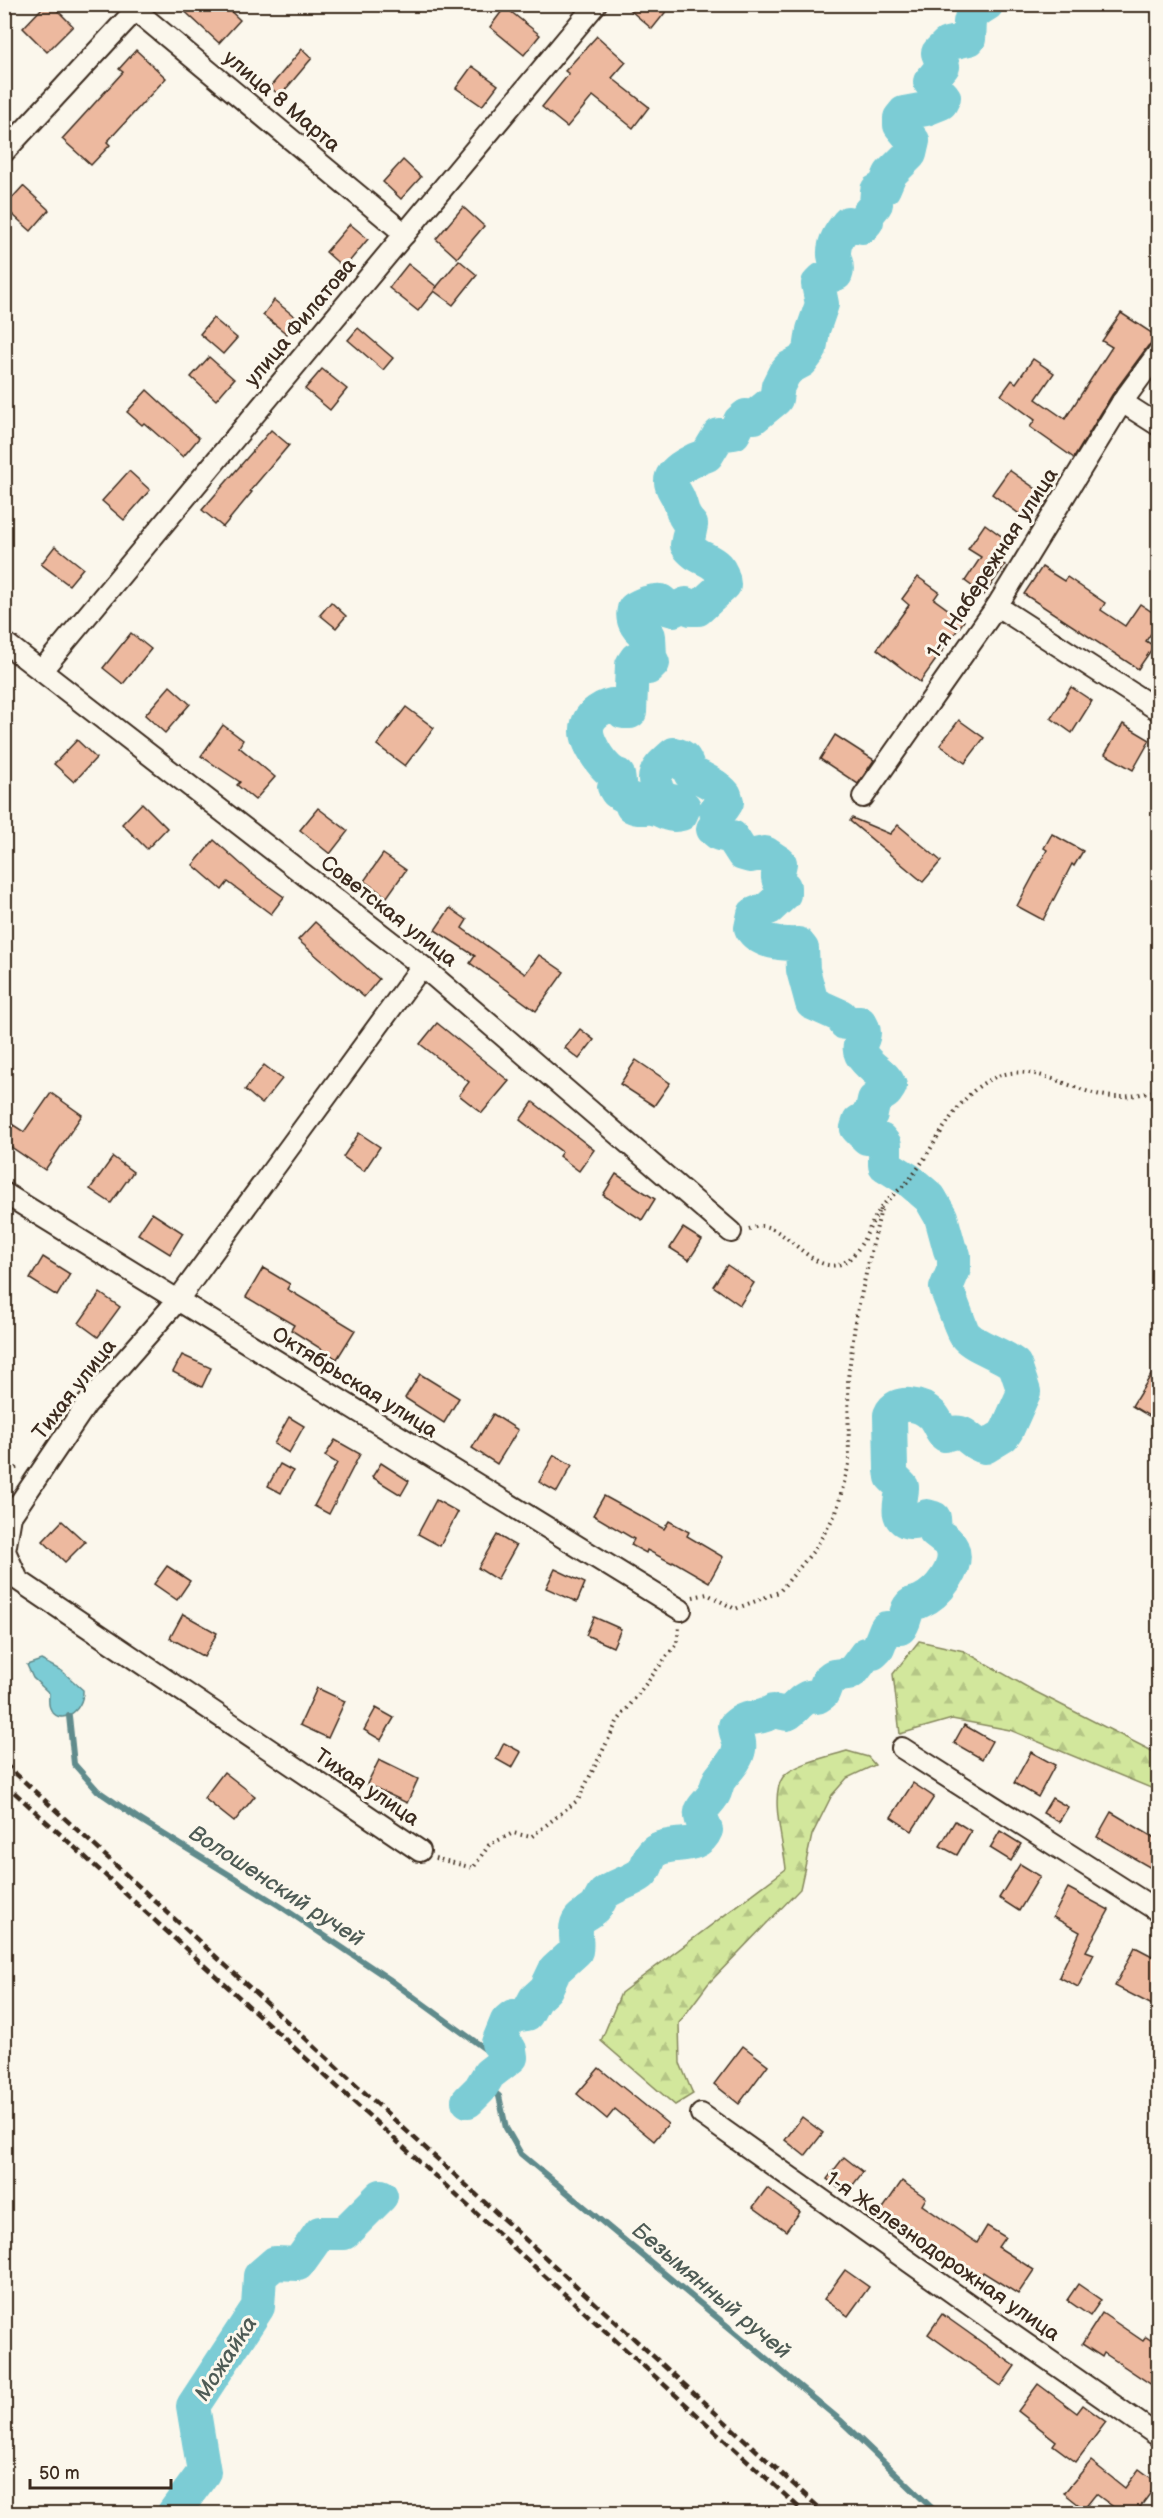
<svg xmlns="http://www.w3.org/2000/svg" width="1163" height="2518" viewBox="0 0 1163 2518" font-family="'Balsamiq Sans',sans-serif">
  <defs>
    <pattern id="forest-firs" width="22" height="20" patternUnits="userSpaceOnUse" patternTransform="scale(1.5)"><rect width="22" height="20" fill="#d2e79c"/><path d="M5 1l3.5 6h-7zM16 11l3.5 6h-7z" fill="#b5c686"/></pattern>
  </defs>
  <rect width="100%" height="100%" fill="#fbf7ec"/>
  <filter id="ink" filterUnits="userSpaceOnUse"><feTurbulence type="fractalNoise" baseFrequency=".0167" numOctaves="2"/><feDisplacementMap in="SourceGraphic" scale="12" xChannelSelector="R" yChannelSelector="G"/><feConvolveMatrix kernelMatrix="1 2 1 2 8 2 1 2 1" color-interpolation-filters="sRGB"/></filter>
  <g filter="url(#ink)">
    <g fill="url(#forest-firs)" stroke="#86885d" stroke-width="1.5">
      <polygon points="919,1641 964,1651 1034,1691 1158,1754 1158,1791 1010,1730 952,1719 900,1734 893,1674"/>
      <path d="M847,1751l21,6 7,8 -28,13 -15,17 -20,40 -12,54 -92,95 -29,39 1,40 13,31 -18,11 -74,-64 20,-48 165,-124c-2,-23 -17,-74 -3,-92 10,-13 48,-21 64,-26z"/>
    </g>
    <path fill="#7bccd5" stroke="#618b8c" stroke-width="1.5" d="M41,1660l21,11 21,19c1,23 -25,37 -33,18 -2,-4 -1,-11 -1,-15l-16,-15 -6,-13z"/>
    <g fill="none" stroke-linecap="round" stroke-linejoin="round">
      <g stroke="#618b8c" stroke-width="6">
        <polyline points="69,1716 74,1764 98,1791 139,1819 280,1906 389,1979 503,2062"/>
        <polyline points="483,2083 499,2096 506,2128 521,2154 840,2420 938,2514"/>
      </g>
      <g stroke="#7bccd5" stroke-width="34">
        <path d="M468,2101l12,-12 9,-15 22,-17 -1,-7 -12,-7 9,-22 6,-5 14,-2 8,-15 11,-10 9,-19 21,-19c2,-9 -2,-18 1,-27 3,-8 11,-10 17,-15 5,-4 6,-11 10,-15 10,-9 27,-12 37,-20 8,-7 6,-20 17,-25 17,-8 40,1 48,-19 -11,-23 -3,-19 8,-36 2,-4 3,-10 5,-14 7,-10 18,-19 20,-31 2,-9 -4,-15 -4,-23 14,-13 23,-4 38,-15l14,3c11,-7 16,-20 30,-17l6,-4 5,-13 5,-4 15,-2 6,-4 12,-16 7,-1 5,-5 8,-20h14c6,-6 5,-20 12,-24 3,-2 6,-1 9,-3 16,-7 39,-34 31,-53 -3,-7 -11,-11 -17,-16l-1,-14 -7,-2c-6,4 -11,7 -18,6 -17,-4 -6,-25 -7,-35l-10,-10 -1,-7 -1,-55c6,-16 31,-11 42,0 6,6 7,14 13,20 23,-9 21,8 40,12l18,-11 4,-6 17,-38 -9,-27c-14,-12 -38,-17 -49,-29 -4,-4 -16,-39 -20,-48l8,-19v-14l-4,-5 -9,-33 -11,-19 -21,-18 -24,-15v-20l-4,-5 -14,-2 -10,-10 2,-6 12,-8 3,-14 12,-8 4,-6c-5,-12 -22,-19 -29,-32 -6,-12 10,-17 -1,-31h-15l-4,-7 -29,-13 -9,-33 -1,-21 -4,-5c-15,1 -39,-2 -47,-16l3,-14 15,-6 15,-14v-7c-9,-7 -6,-14 -4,-24l-15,-10 -15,3 -7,-2 -11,-17 -13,-3 -6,-5 5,-5 -2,-14 7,-2 4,-6 -2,-7c-7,-9 -24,-18 -35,-22 -4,-10 -3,-17 -16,-19 -17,15 -27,23 -11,45l14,3 7,5 -3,7c-13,4 -18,-5 -29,-6 -8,-1 -12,2 -20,-2l-2,-7 -13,-7 -3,-5 5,-5 -1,-7c-13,-3 -31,-31 -31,-44 -1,-16 19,-28 33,-26l3,7h7l2,-47 4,-6 12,9 5,-5 -3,-6 -1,-21c-11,-5 -18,-15 -15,-27 7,-5 19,-9 27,-8l5,7 7,2 13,-6 5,5h7l26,-24c-2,-29 -26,-22 -37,-40l4,-20c-10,-11 -7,-13 -12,-25 -2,-6 -8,-12 -8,-18 -1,-13 27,-24 36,-27l12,-20 15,-2 6,-12 6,-5 8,1 22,-18 2,-13 6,-12 5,-6 13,-7 8,-11 3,-20 9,-26 -4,-20 5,-5 13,-5c3,-8 -1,-12 -2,-19 -1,-13 7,-23 14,-32l14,4 5,-6v-6l9,-11 1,-13 7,-3 6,-14 20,-20 3,-13 -13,-16v-7l4,-5 22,-4 15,-6 3,-6 -14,-15 13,-16 -5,-13 9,-9 22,-5c2,-21 -3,-22 18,-35"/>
        <polyline points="173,2514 204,2472 193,2406 258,2307 260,2276 275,2263 298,2264 320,2233 344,2233 381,2196"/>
      </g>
    </g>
    <g fill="#edb99f" stroke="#3b2a1e" stroke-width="1.5">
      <polygon points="46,4 51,4 73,26 47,52 23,28"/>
      <polygon points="177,4 223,4 240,20 219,43"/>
      <polygon points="623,4 672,4 652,29"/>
      <polygon points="505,7 540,35 524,55 490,27"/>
      <polygon points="597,36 626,62 612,78 649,107 633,128 593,96 567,127 542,107 569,74 565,71"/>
      <polygon points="302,49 312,58 280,96 270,87"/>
      <polygon points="136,50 166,78 107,142 110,145 91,165 62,139 123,72 119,69"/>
      <polygon points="472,66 498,85 482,106 456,88"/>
      <polygon points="403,160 421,177 401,199 383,182"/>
      <polygon points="23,186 49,210 31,231 4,207"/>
      <polygon points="463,207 484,226 457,258 436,239"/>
      <polygon points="350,224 368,239 344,268 326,252"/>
      <polygon points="459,260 477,275 453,305 434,291 418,311 389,288 408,264 437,287 434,290"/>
      <polygon points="274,300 299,320 287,334 263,315"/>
      <polygon points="1121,313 1158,337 1148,346 1112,395 1074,458 1030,427 1035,420 1001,395 1012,380 1016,383 1033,359 1054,373 1036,399 1065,419 1112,347 1102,341"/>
      <polygon points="213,318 237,338 223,354 200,334"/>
      <polygon points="358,328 393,358 383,370 348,340"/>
      <polygon points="209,357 234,379 216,400 191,377"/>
      <polygon points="322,369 347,389 330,410 305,389"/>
      <polygon points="147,390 199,438 183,457 144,423 142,425 127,412"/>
      <polygon points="271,430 289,445 250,491 252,492 223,527 202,510"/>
      <polygon points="1009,470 1046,496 1029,521 992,494"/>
      <polygon points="129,471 150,490 124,520 102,501"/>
      <polygon points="985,524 1004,538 992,556 1005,565 984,595 965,581 981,557 968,549"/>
      <polygon points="55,546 83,568 69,585 41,564"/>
      <polygon points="1042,567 1064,581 1067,577 1105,603 1101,610 1125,626 1140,604 1158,616 1158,623 1146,641 1154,646 1138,669 1024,594"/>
      <polygon points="918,577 939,592 934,599 964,621 920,682 877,649 909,605 902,599"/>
      <polygon points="331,602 346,616 336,628 320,615"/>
      <polygon points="131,633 151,649 123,684 103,668"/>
      <polygon points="170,686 190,704 165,733 145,715"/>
      <polygon points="1071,687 1092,701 1072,733 1051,718"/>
      <polygon points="406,707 434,728 405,766 377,745"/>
      <polygon points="959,720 984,738 965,763 940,745"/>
      <polygon points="1123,724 1150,740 1133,770 1105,754"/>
      <polygon points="223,725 243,740 239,747 275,777 255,800 237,785 240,782 201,756"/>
      <polygon points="835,735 874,760 858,784 820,759"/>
      <polygon points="77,740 96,758 74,782 54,764"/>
      <polygon points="142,803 167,828 147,849 122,824"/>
      <polygon points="318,808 348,831 330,854 300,830"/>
      <polygon points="852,818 890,834 898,825 941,861 923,882 850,821"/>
      <polygon points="1052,834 1083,851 1074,866 1072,864 1043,920 1017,906 1047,850 1044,848"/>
      <polygon points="214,840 252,874 284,897 271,914 228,882 222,890 193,865"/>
      <polygon points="383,854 406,870 387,897 364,881"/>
      <polygon points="450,908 467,920 462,928 525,974 539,955 564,972 536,1011 470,963 475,956 435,930"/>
      <polygon points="315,922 379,979 364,997 298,940"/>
      <polygon points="437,1023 509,1081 482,1113 459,1095 469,1082 420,1044"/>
      <polygon points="580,1029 594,1040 579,1059 565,1048"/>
      <polygon points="636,1060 670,1083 654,1106 620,1084"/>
      <polygon points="264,1065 282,1079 262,1104 245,1090"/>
      <polygon points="51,1093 82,1115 45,1170 4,1142 4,1119 24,1132"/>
      <polygon points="533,1102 594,1150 579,1171 559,1156 562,1152 520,1120"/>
      <polygon points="359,1133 380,1147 364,1171 343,1157"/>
      <polygon points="113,1157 133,1172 111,1203 90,1189"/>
      <polygon points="616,1174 655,1199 642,1220 603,1195"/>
      <polygon points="152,1213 183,1233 170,1254 138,1234"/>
      <polygon points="683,1228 702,1240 689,1260 670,1248"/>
      <polygon points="43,1257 70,1274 57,1296 30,1279"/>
      <polygon points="727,1265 754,1283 740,1305 713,1286"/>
      <polygon points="263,1268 290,1284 287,1289 355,1330 337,1359 291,1330 294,1325 246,1297"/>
      <polygon points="100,1293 120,1307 98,1337 79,1323"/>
      <polygon points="182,1355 211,1368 202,1387 173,1372"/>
      <polygon points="1158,1364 1158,1402 1149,1416 1132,1406"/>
      <polygon points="420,1374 459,1398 444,1423 405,1398"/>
      <polygon points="493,1414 518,1430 497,1464 472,1448"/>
      <polygon points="289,1417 304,1426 289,1453 274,1444"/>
      <polygon points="335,1440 360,1454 329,1514 314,1506 337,1463 325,1456"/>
      <polygon points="554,1455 572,1465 557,1492 539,1482"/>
      <polygon points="381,1463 409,1481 401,1495 372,1477"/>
      <polygon points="280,1464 293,1471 281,1493 268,1486"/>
      <polygon points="604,1496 664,1529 669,1521 689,1532 687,1536 723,1557 709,1582 673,1561 672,1563 647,1550 646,1553 631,1545 634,1539 593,1515"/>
      <polygon points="436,1500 458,1512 440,1546 418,1534"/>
      <polygon points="62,1521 85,1542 65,1562 43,1541"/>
      <polygon points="497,1535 516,1546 497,1580 478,1568"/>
      <polygon points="167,1566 190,1581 177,1600 154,1584"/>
      <polygon points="555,1569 585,1583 577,1602 546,1588"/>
      <polygon points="183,1614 217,1633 204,1657 170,1638"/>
      <polygon points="594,1617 621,1629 613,1647 586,1635"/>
      <polygon points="317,1688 345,1701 328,1738 300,1725"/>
      <polygon points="376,1708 394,1718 381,1740 364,1730"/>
      <polygon points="964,1725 992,1741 982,1759 954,1743"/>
      <polygon points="504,1743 521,1752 512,1768 496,1759"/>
      <polygon points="1031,1752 1055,1765 1038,1797 1014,1783"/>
      <polygon points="379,1760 418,1779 407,1803 367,1784"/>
      <polygon points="224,1772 255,1796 234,1822 204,1798"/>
      <polygon points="913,1783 934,1797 912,1831 891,1817"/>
      <polygon points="1052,1798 1068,1807 1059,1822 1043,1813"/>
      <polygon points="1111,1812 1158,1840 1158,1872 1097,1837"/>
      <polygon points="955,1821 971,1831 957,1855 940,1846"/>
      <polygon points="1000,1831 1021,1844 1011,1861 990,1848"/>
      <polygon points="1020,1864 1040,1876 1019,1911 999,1898"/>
      <polygon points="1068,1888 1109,1910 1086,1951 1094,1954 1078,1987 1059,1977 1080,1932 1053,1917"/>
      <polygon points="1135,1947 1158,1959 1158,2008 1115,1986"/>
      <polygon points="743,2046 768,2065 739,2104 714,2084"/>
      <polygon points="599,2068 668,2124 654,2141 615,2109 607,2119 577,2094"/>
      <polygon points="802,2117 823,2133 805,2156 785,2140"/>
      <polygon points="844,2157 863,2172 846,2194 827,2179"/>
      <polygon points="902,2181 926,2198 922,2205 977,2243 987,2226 1005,2237 998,2247 1034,2270 1018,2294 983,2272 980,2278 917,2238 914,2242 877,2217"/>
      <polygon points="767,2188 800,2212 786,2231 753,2207"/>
      <polygon points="845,2270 869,2287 848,2316 824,2299"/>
      <polygon points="1078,2284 1101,2300 1090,2316 1067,2300"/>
      <polygon points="1102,2313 1143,2341 1146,2337 1158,2345 1158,2389 1104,2353 1102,2357 1082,2344"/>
      <polygon points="942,2314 1015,2366 1001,2386 928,2334"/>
      <polygon points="1038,2384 1077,2413 1083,2405 1106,2422 1076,2462 1053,2445 1056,2441 1018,2411"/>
      <polygon points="1091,2461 1125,2488 1139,2469 1158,2483 1135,2514 1123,2514 1096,2494 1084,2509 1064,2493"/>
    </g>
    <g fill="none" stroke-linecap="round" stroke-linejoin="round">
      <g stroke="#3b2a1e" stroke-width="24">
        <g id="minor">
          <polyline points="128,4 405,234"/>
          <polyline points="4,152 141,4"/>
          <polyline points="1122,402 1158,425"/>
          <polyline points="997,606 1158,710"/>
          <polyline points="4,642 422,966 731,1232"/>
          <polyline points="42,670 596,4"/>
          <polyline points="863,797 997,606 1122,402 1158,353"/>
          <polyline points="4,1193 681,1610"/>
          <polyline points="902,1748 1158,1911"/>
          <polyline points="420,1851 18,1580 5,1551 11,1516 86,1405 177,1301 422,966"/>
          <polyline points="701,2114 994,2322 1158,2436"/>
        </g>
      </g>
      <g stroke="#3b2a1e" stroke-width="4" stroke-dasharray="1.5 4.5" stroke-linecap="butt">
        <path d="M749,1229c3,-1 9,-3 13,-3 27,2 54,53 83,36 16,-9 25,-38 35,-53 8,-11 20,-19 29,-29 25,-30 46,-84 82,-101 42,-21 82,15 123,18 15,1 30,-4 44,-7"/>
        <polyline points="4,1471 21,1467"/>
        <polyline points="693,1597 707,1594 735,1609 779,1592 815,1549 836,1513 849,1464 848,1378 856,1317 881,1209"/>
        <polyline points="435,1858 473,1868 489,1845 513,1833 531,1837 578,1800 617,1722 677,1643 679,1627"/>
      </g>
      <use href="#minor" stroke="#fbf7ec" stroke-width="20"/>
      <g stroke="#3b2a1e" stroke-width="4.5" stroke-dasharray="9 4.5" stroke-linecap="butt">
        <polyline points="4,1763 826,2514"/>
        <polyline points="4,1783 806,2514"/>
      </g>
    </g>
  </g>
  <g text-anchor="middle" stroke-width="6" stroke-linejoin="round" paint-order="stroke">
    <g font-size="21" fill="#3b2a1e" stroke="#fbf7ec">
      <text transform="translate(282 101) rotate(40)" y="7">улица 8 Марта</text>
      <text transform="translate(300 322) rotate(-50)" y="7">улица Филатова</text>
      <text transform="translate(992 563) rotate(-57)" y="7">1-я Набережная улица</text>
      <text transform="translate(389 911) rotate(38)" y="7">Советская улица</text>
      <text transform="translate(355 1382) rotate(32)" y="7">Октябрьская улица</text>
      <text transform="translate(74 1389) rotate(-52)" y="7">Тихая улица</text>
      <text transform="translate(367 1787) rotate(34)" y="7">Тихая улица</text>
      <text transform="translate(943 2256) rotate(35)" y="7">1-я Железнодорожная улица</text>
    </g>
    <g font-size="22" font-style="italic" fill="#4e5b55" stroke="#fbf7ec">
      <text transform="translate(277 1885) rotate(33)" y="8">Волошенский ручей</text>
      <text transform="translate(712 2290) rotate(40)" y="8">Безымянный ручей</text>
      <text transform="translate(225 2358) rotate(-57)" y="8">Можайка</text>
    </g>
  </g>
  <rect width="1163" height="2518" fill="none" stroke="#fbf7ec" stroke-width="24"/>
  <rect x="12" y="12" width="1139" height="2494" fill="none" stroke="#3b2a1e" stroke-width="2" filter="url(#ink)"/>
  <path d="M30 2479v9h141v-9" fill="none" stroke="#3b2a1e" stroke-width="3"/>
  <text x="39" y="2479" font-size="18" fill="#3b2a1e" stroke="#fbf7ec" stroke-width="4.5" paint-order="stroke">50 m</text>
</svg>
